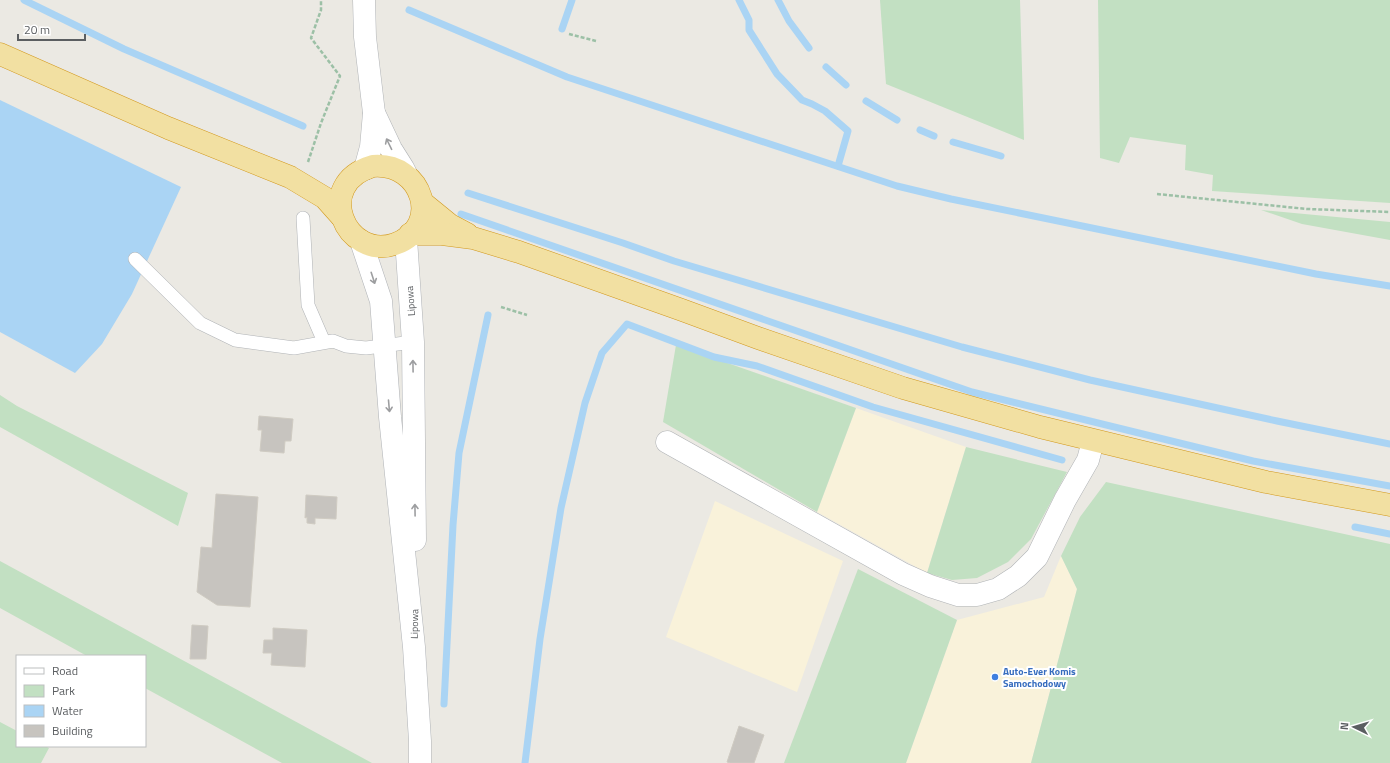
<svg xmlns="http://www.w3.org/2000/svg" width="1390" height="763" viewBox="0 0 1390 763" font-family="'Titillium Web',sans-serif">
  <rect width="100%" height="100%" fill="#ebe9e3"/>
  <g fill="#f9f2da">
    <polygon points="856,408 966,447 927,573 817,512"/>
    <polygon points="715,501 843,561 797,692 666,637"/>
    <polygon points="1061,556 1077,589 1031,763 906,763 957,620 1044,597"/>
  </g>
  <g fill="#c2e0c2">
    <polygon points="880,0 1020,0 1024,140 886,84"/>
    <polygon points="1098,0 1390,0 1390,203 1212,191 1213,175 1185,170 1186,145 1130,137 1119,163 1100,158"/>
    <polygon points="1261,210 1390,222 1390,240 1302,224"/>
    <polygon points="676,345 856,408 817,512 663,422"/>
    <polygon points="0,395 17,406 188,493 178,526 0,427"/>
    <polygon points="966,447 1067,472 1031,539 1008,562 977,578 952,580 927,573"/>
    <polygon points="1106,482 1390,544 1390,763 1031,763 1077,589 1061,556 1080,517"/>
    <polygon points="0,561 372,763 282,763 145,688 145,656 87,656 0,608"/>
    <polygon points="858,569 957,620 906,763 784,763"/>
    <polygon points="0,722 17,731 17,746 45,746 49,748 41,763 0,763"/>
  </g>
  <polygon fill="#aad4f4" points="0,100 181,187 132,294 102,344 75,373 0,332"/>
  <g fill="none" stroke-linecap="round" stroke-linejoin="round">
    <g stroke="#aad4f4" stroke-width="7">
      <polyline points="24,0 124,49 303,126"/>
      <polyline points="739,0 749,20 749,30 777,74 802,100 812,104 825,111 848,131 838,166"/>
      <polyline points="778,0 789,21 809,48"/>
      <polyline points="409,10 567,77 897,186 951,199 1316,274 1390,286"/>
      <polyline points="562,29 572,0"/>
      <polyline points="826,67 846,85"/>
      <polyline points="866,101 897,120"/>
      <polyline points="920,130 934,136"/>
      <polyline points="953,142 1001,156"/>
      <polyline points="468,193 623,243 674,261 962,347 1090,380 1277,421 1390,444"/>
      <polyline points="461,214 972,392 1253,461 1390,486"/>
      <polyline points="1355,527 1390,534"/>
      <polyline points="444,704 453,525 459,453 488,315"/>
      <polyline points="525,763 540,639 561,508 585,403 602,353 627,324 714,357 757,366 873,407 1062,460"/>
    </g>
  </g>
  <g fill="#c7c4bf" stroke="#cfcbc2">
    <polygon points="259,416 293,419 291,441 285,441 284,453 260,451 262,430 258,430"/>
    <polygon points="216,494 258,497 250,607 217,605 197,592 201,547 212,548"/>
    <polygon points="306,495 337,497 336,519 315,518 315,524 307,523 307,517 305,518"/>
    <polygon points="192,625 208,626 206,659 190,659"/>
    <polygon points="273,628 307,630 305,667 271,665 272,653 263,653 264,640 273,640"/>
    <polygon points="739,726 764,735 754,763 730,763 727,762"/>
  </g>
  <g fill="none" stroke-linecap="round" stroke-linejoin="round">
    <g stroke="#b0b3b6" stroke-width="14">
      <g id="service">
        <polyline points="303,218 308,305 324,342"/>
        <polyline points="135,259 200,323 235,340 294,348 333,341 346,346 366,348 413,342"/>
      </g>
    </g>
    <g stroke="#b0b3b6" stroke-width="23">
      <polyline id="minor" points="667,442 903,574 930,586 958,595 977,595 998,589 1018,576 1037,557 1065,500 1088,460 1093,441"/>
    </g>
    <g stroke="#b0b3b6" stroke-width="23">
      <g id="tertiary">
        <polyline points="364,0 365,37 374,113 371,147 365,169"/>
        <polyline points="374,113 391,149 403,168 406,174"/>
      </g>
    </g>
    <g stroke="#afb2b6" stroke-width="23">
      <g id="secondary">
        <polyline points="406,239 413,342 415,540"/>
        <polyline points="361,241 381,301 390,417 414,647 420,741 420,763"/>
      </g>
    </g>
    <g stroke="#d2981c" stroke-width="23">
      <g id="trunk">
        <polyline points="0,54 168,128 290,177 325,198 341,216"/>
        <path d="M373,166c50,-4 70,61 22,78 -49,17 -83,-60 -22,-78z"/>
        <polyline points="423,203 450,225 467,234"/>
        <polyline points="410,234 442,234 473,238 519,252 682,310 758,338 903,388 1040,427 1266,482 1390,505"/>
      </g>
    </g>
    <g stroke="#9cc0a6" stroke-width="2.5" stroke-dasharray="4 2" stroke-linecap="butt">
      <polyline points="569,34 596,41"/>
      <polyline points="308,162 321,123 340,76 311,38 321,10 321,0"/>
      <polyline points="1157,194 1307,209 1390,212"/>
      <polyline points="501,307 527,315"/>
    </g>
    <use href="#service" stroke="#fff" stroke-width="13"/>
    <use href="#minor" stroke="#fff" stroke-width="22"/>
    <use href="#tertiary" stroke="#fff" stroke-width="22"/>
    <use href="#secondary" stroke="#fff" stroke-width="22"/>
    <use href="#trunk" stroke="#f2e0a2" stroke-width="22"/>
  </g>
  <defs><path id="oneway-shaft" d="M-6 0H5M1.5-3L5.5 0L1.5 3" fill="none" stroke-width="1.6" stroke-linecap="round" stroke-linejoin="round"/></defs>
  <g stroke="#9d9ea0">
    <use href="#oneway-shaft" transform="translate(389 144) rotate(-116)"/>
    <use href="#oneway-shaft" transform="translate(373 278) rotate(72)"/>
    <use href="#oneway-shaft" transform="translate(413 366) rotate(-91)"/>
    <use href="#oneway-shaft" transform="translate(389 406) rotate(85)"/>
    <use href="#oneway-shaft" transform="translate(415 510) rotate(-91)"/>
  </g>
  <circle fill="#3f7fe0" stroke="#fff" stroke-width="1.5" cx="995" cy="677" r="4"/>
  <g text-anchor="middle" stroke-width="4" stroke-linejoin="round" paint-order="stroke">
    <g font-size="10" fill="#5b5e61" stroke="#fff">
      <text transform="translate(410 301) rotate(-94)" y="4">Lipowa</text>
      <text transform="translate(414 624) rotate(-89)" y="4">Lipowa</text>
    </g>
    <g font-size="10" font-weight="bold" fill="#366cbe" stroke="#fff" text-anchor="start">
      <text x="1003" y="675">Auto-Ever Komis<tspan x="1003" dy="12">Samochodowy</tspan></text>
    </g>
  </g>
  <rect x="16" y="655" width="130" height="92" fill="#ffffff" stroke="#bdbfc0"/>
  <rect x="24" y="668" width="20" height="6" fill="#ffffff" stroke="#bdbfc0"/>
  <text x="52" y="675" font-size="12" fill="#5b5e61">Road</text>
  <rect x="24" y="685" width="20" height="12" fill="#c2e0c2" stroke="#bdbfc0"/>
  <text x="52" y="695" font-size="12" fill="#5b5e61">Park</text>
  <rect x="24" y="705" width="20" height="12" fill="#aad4f4" stroke="#bdbfc0"/>
  <text x="52" y="715" font-size="12" fill="#5b5e61">Water</text>
  <rect x="24" y="725" width="20" height="12" fill="#c7c4bf" stroke="#bdbfc0"/>
  <text x="52" y="735" font-size="12" fill="#5b5e61">Building</text>
  <g transform="translate(1354 727) rotate(275)" stroke="#ffffff" stroke-width="3" paint-order="stroke">
  <path d="M0-3L7 15L0 10L-7 15Z" fill="#5b5e61"/>
  <text y="-6" font-size="11" font-weight="bold" text-anchor="middle" fill="#5b5e61">N</text>
  </g>
  <path d="M18 34v6h67v-6" fill="none" stroke="#5b5e61" stroke-width="2"/>
  <text x="24" y="34" font-size="12" fill="#5b5e61" stroke="#ffffff" stroke-width="3" paint-order="stroke">20 m</text>
</svg>
